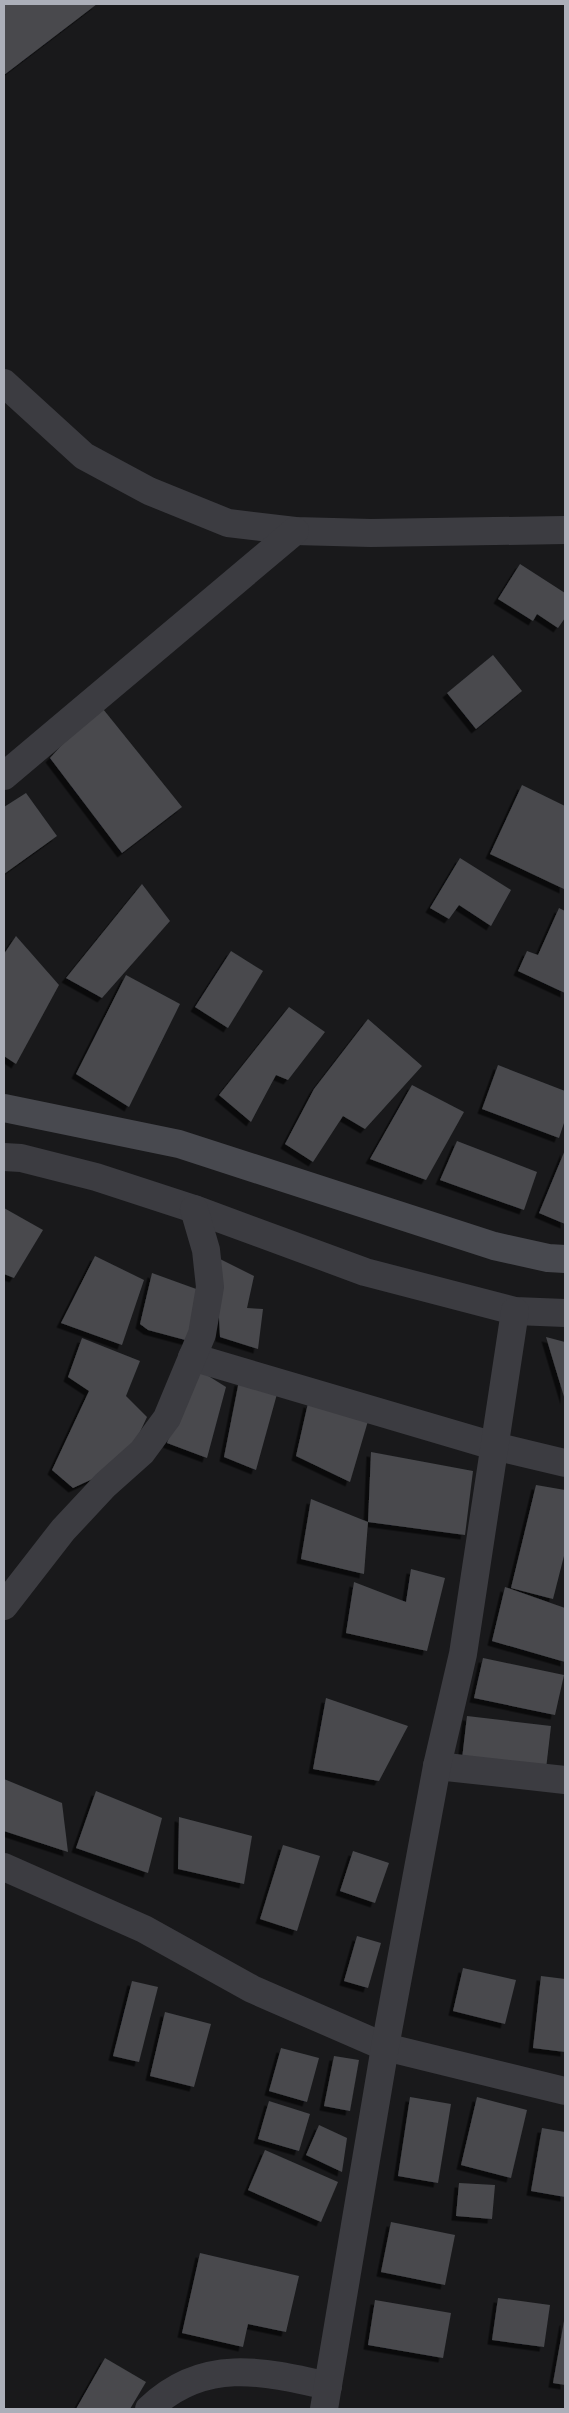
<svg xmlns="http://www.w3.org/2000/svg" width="569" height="2413" viewBox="0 0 569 2413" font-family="Arial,sans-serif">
  <defs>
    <filter id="shadow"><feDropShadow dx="-4.5" dy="4.5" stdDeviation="0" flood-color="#0009"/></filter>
  </defs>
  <rect width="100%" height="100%" fill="#19191b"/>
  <g fill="#48494d" filter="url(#shadow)">
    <polygon points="4,4 97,4 4,75"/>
    <polygon points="520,564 565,593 565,618 558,628 537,614 533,621 498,599"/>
    <polygon points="493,655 522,691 476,729 447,693"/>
    <polygon points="99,704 182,807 122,853 50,758"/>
    <polygon points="522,785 565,806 564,889 490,854"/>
    <polygon points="26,793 57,836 4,874 4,807"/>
    <polygon points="460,858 511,890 491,926 459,905 449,919 430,908"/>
    <polygon points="142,884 170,921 102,998 66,978"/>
    <polygon points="559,908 565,911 565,993 518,971 527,951 538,955"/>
    <polygon points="16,936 59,985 16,1064 4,1056 4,954"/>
    <polygon points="231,951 263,971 228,1028 195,1007"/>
    <polygon points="126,975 180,1004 129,1107 76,1074"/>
    <polygon points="289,1007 325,1032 288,1080 276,1075 251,1122 219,1095"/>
    <polygon points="368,1019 422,1066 365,1129 343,1116 313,1162 285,1144 314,1089"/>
    <polygon points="498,1065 565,1091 565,1120 559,1138 482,1109"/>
    <polygon points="412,1085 464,1112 426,1180 370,1159"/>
    <polygon points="457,1141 537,1172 524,1210 440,1180"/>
    <polygon points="565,1150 565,1224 539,1213"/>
    <polygon points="4,1208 43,1230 14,1278 4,1274"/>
    <polygon points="95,1256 144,1280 122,1345 61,1323"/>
    <polygon points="216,1257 254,1276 247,1308 263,1309 258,1349 220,1337"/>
    <polygon points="152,1273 199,1290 189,1341 148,1330 140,1324"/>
    <polygon points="546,1337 565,1342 565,1400"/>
    <polygon points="82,1338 140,1361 126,1396 147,1417 125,1464 73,1488 52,1470 89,1391 68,1377"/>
    <polygon points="194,1367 226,1387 207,1458 167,1443"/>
    <polygon points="239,1381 277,1394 256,1470 224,1457"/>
    <polygon points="308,1403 368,1421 350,1482 296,1456"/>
    <polygon points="371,1452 473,1471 465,1535 368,1522"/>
    <polygon points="536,1485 565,1490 565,1552 553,1599 511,1588"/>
    <polygon points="311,1499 368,1522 364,1574 301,1559"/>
    <polygon points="411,1569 445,1578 427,1651 346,1633 354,1582 406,1602"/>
    <polygon points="505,1587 565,1608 565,1662 492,1641"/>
    <polygon points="483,1658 564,1675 555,1715 474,1698"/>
    <polygon points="326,1698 408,1726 379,1781 313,1769"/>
    <polygon points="467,1716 551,1726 546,1769 462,1759"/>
    <polygon points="4,1779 62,1803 68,1852 4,1831"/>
    <polygon points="96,1791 162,1818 148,1873 76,1848"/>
    <polygon points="179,1817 252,1836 244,1884 178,1869"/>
    <polygon points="283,1845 320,1856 297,1931 260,1919"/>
    <polygon points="353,1851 389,1863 375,1903 340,1891"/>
    <polygon points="357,1936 381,1943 368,1988 344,1981"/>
    <polygon points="463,1968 516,1980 505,2024 453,2011"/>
    <polygon points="541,1976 565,1979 565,2052 533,2048"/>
    <polygon points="132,1981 158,1987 139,2062 113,2056"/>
    <polygon points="165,2012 211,2024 194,2087 150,2076"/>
    <polygon points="281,2048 319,2058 307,2102 269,2091"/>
    <polygon points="334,2056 359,2060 350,2111 324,2106"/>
    <polygon points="410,2097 451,2104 438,2183 398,2176"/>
    <polygon points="477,2097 527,2110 511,2178 461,2165"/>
    <polygon points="269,2101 310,2114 299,2151 258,2139"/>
    <polygon points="319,2125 347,2138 342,2172 306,2155"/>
    <polygon points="542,2128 565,2132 565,2197 531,2191"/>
    <polygon points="265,2150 338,2182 321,2222 248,2190"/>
    <polygon points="459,2183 495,2185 492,2219 456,2216"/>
    <polygon points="391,2222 455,2235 445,2285 381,2272"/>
    <polygon points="200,2253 299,2276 286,2332 248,2324 243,2347 182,2333"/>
    <polygon points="498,2298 550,2305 544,2347 492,2340"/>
    <polygon points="375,2300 451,2313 443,2358 368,2345"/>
    <polygon points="564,2321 565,2321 565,2385 553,2383"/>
    <polygon points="105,2358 146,2382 130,2409 76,2409"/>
  </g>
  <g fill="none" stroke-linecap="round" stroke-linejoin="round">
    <g stroke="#3c3c41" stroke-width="28">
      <polyline points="4,383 84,456 149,491 228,523 295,531 371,533 565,530"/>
      <polyline points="4,776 295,531"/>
      <polyline points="4,1157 21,1158 96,1177 194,1209 365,1272 515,1311 565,1313"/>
      <polyline points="192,1357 494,1446 565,1463"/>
      <polyline points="4,1606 63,1530 105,1485 142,1452 167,1418 202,1334 210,1287 206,1250 194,1209"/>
      <polyline points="437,1766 565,1780"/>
      <polyline points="4,1867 144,1929 252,1989 385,2047 565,2091"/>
      <path d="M149,2409c54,-52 114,-38 179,-23"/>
      <polyline points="324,2409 385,2047 437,1766 463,1654 515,1311"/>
    </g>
    <polyline stroke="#48494f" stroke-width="28" points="4,1108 179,1144 494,1246 548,1258 565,1259"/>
  </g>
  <rect width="569" height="2413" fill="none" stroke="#acafb9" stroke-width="10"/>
</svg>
